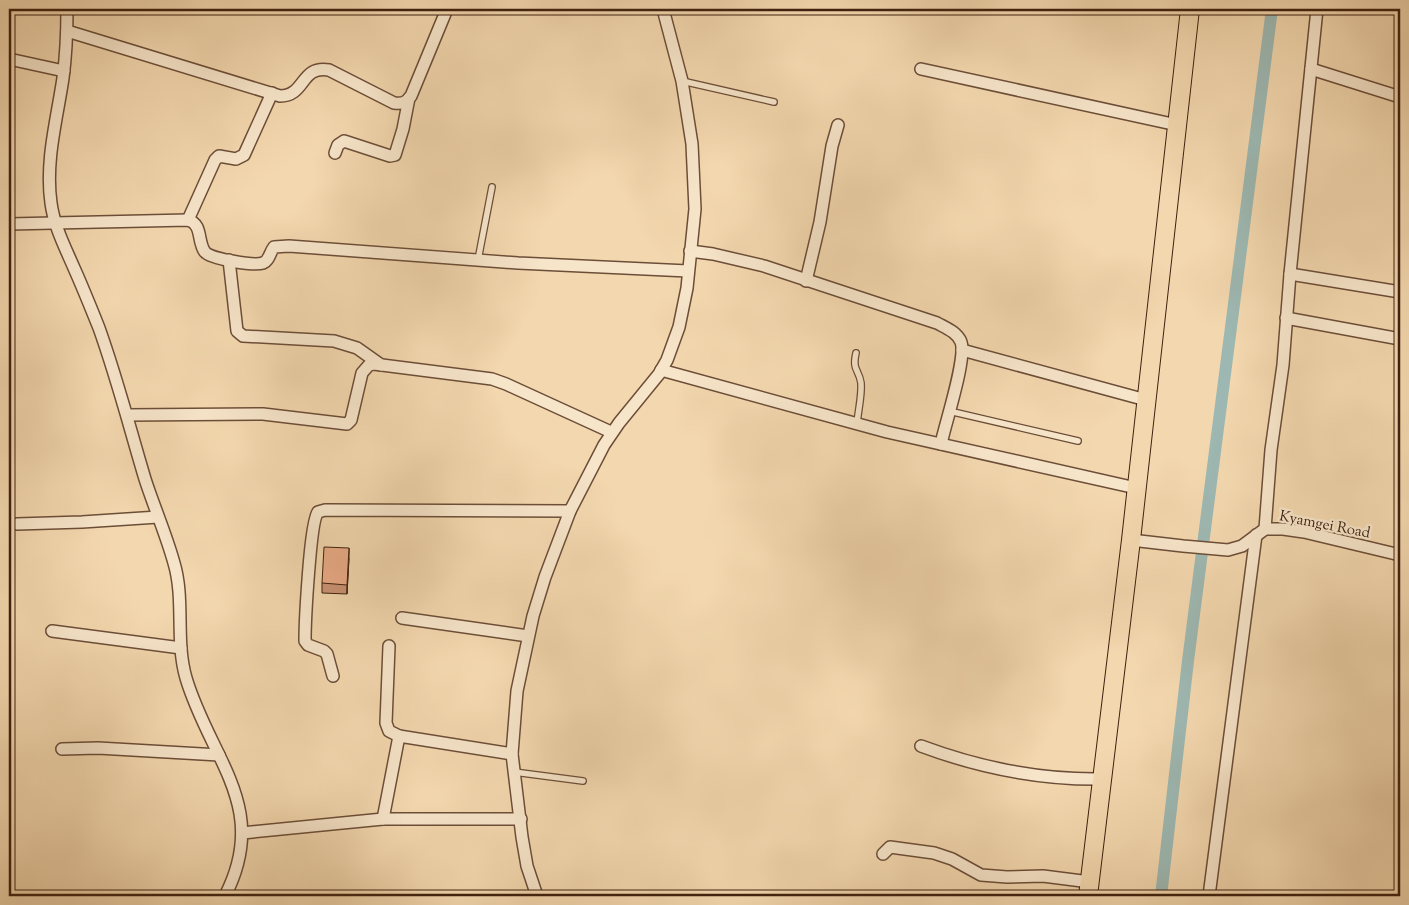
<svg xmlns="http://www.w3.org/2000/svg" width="1409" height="905" viewBox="0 0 1409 905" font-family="'Sorts Mill Goudy',serif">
  <rect width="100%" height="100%" fill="#f3d7ae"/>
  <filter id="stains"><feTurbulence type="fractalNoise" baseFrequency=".004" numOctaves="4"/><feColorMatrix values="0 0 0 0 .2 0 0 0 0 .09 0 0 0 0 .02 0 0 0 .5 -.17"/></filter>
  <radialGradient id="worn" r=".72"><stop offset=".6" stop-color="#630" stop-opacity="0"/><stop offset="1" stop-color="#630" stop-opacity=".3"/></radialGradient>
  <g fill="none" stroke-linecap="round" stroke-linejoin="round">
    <polyline stroke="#9db8b2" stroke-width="12" points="1161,896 1188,661 1272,9"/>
    <g stroke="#6c4e38" stroke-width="8">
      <g id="service">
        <polyline points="682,81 774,102"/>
        <polyline points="478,260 492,187"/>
        <path d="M856,353c-4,18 3,16 5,30 1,13 -3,28 -4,41"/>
        <polyline points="949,411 1078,441"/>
        <polyline points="514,772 583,781"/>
      </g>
    </g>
    <g stroke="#6c4e38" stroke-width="14">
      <g id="minor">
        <path d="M67,9c0,23 -1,46 -4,69 -6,41 -18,83 -12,125 3,23 14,44 23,65 9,20 17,40 25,60 18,50 31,101 46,151 9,28 21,55 29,84 11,37 1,77 12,115 24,81 85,129 39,218"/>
        <path d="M67,31l213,65c26,0 20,-31 49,-26l65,33c8,1 12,0 17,-7l36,-87"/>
        <polyline points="9,59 64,71"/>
        <polyline points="921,69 1177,125"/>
        <polyline points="1311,69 1400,97"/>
        <polyline points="335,153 338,145 344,141 390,156 395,155 403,129 409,98"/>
        <polyline points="188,220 215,160 219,156 236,159 244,155 272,93"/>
        <path d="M9,224l179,-4c15,4 9,22 17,32 6,7 49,14 58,11 6,-2 7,-11 11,-16l15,-1 229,17 170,8"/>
        <path d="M690,251l23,3 51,12 173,57c9,5 20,9 24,19 6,16 -16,82 -20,102"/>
        <polyline points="229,260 237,331 243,336 334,341 357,348 381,365"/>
        <polyline points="1290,274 1400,292"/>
        <polyline points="806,281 820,222 832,146 838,125"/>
        <polyline points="1286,318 1400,339"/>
        <polyline points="962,350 1146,400"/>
        <polyline points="661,370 887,432 1136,488"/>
        <polyline points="127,415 263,414 347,424 351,420 362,373 369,365 374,364 492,379 506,384 611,432"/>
        <polyline points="17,524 82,522 158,517"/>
        <polyline points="1265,529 1271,450 1283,365 1290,274 1317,9"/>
        <polyline points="1131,540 1183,546 1228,550 1242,546 1265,529 1283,529 1304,532 1400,555"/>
        <polyline points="402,618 528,636"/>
        <polyline points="52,631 181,648"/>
        <polyline points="389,646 386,723 389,731 399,736"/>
        <path d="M333,676l-6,-22 -3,-3 -16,-6 -3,-4c0,-18 5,-120 13,-129l7,-2 245,1"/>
        <path d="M921,746c59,22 118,34 181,33"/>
        <polyline points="62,749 98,748 219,755"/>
        <polyline points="383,819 399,736 512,754"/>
        <polyline points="242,833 383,819 521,819"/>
        <polyline points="883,854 890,847 934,853 952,859 981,875 1007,877 1043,876 1090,882"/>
        <polyline points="537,896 527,866 522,837 512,754 517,691 533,616 545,577 570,511 604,445 619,423 659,374 667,360 679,327 687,288 695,209 692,144 682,81 663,9"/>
        <polyline points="1209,896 1256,535"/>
      </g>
    </g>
    <g stroke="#3f2110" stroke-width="20">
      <polyline id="trunk" points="1088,896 1131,540 1190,9"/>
    </g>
    <use href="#service" stroke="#f7e5ca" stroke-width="5.5"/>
    <use href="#minor" stroke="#f7e5ca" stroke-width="11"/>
    <use href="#trunk" stroke="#f3d7ae" stroke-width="18"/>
  </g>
  <polygon fill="#c99374" stroke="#3f2110" points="349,558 347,594 322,593 322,583"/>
  <polygon fill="#a4785e" stroke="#3f2110" points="349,548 349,558 347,594 347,585"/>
  <polygon fill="#eaab87" stroke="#3f2110" points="324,547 349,548 347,585 322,583"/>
  <g text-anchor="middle" stroke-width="4.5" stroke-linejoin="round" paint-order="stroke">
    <g font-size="15" fill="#3f2110" stroke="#f7e5ca">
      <text transform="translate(1325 524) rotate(11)" y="5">Kyamgei Road</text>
    </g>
  </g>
  <rect width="1409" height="905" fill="none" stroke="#f3d7ae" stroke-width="30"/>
  <rect x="10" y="10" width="1389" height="885" fill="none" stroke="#3f2110" stroke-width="2.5"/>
  <rect x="15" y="15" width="1379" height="875" fill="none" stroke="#3f2110"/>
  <rect width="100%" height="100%" filter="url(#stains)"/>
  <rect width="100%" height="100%" fill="url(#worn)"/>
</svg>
